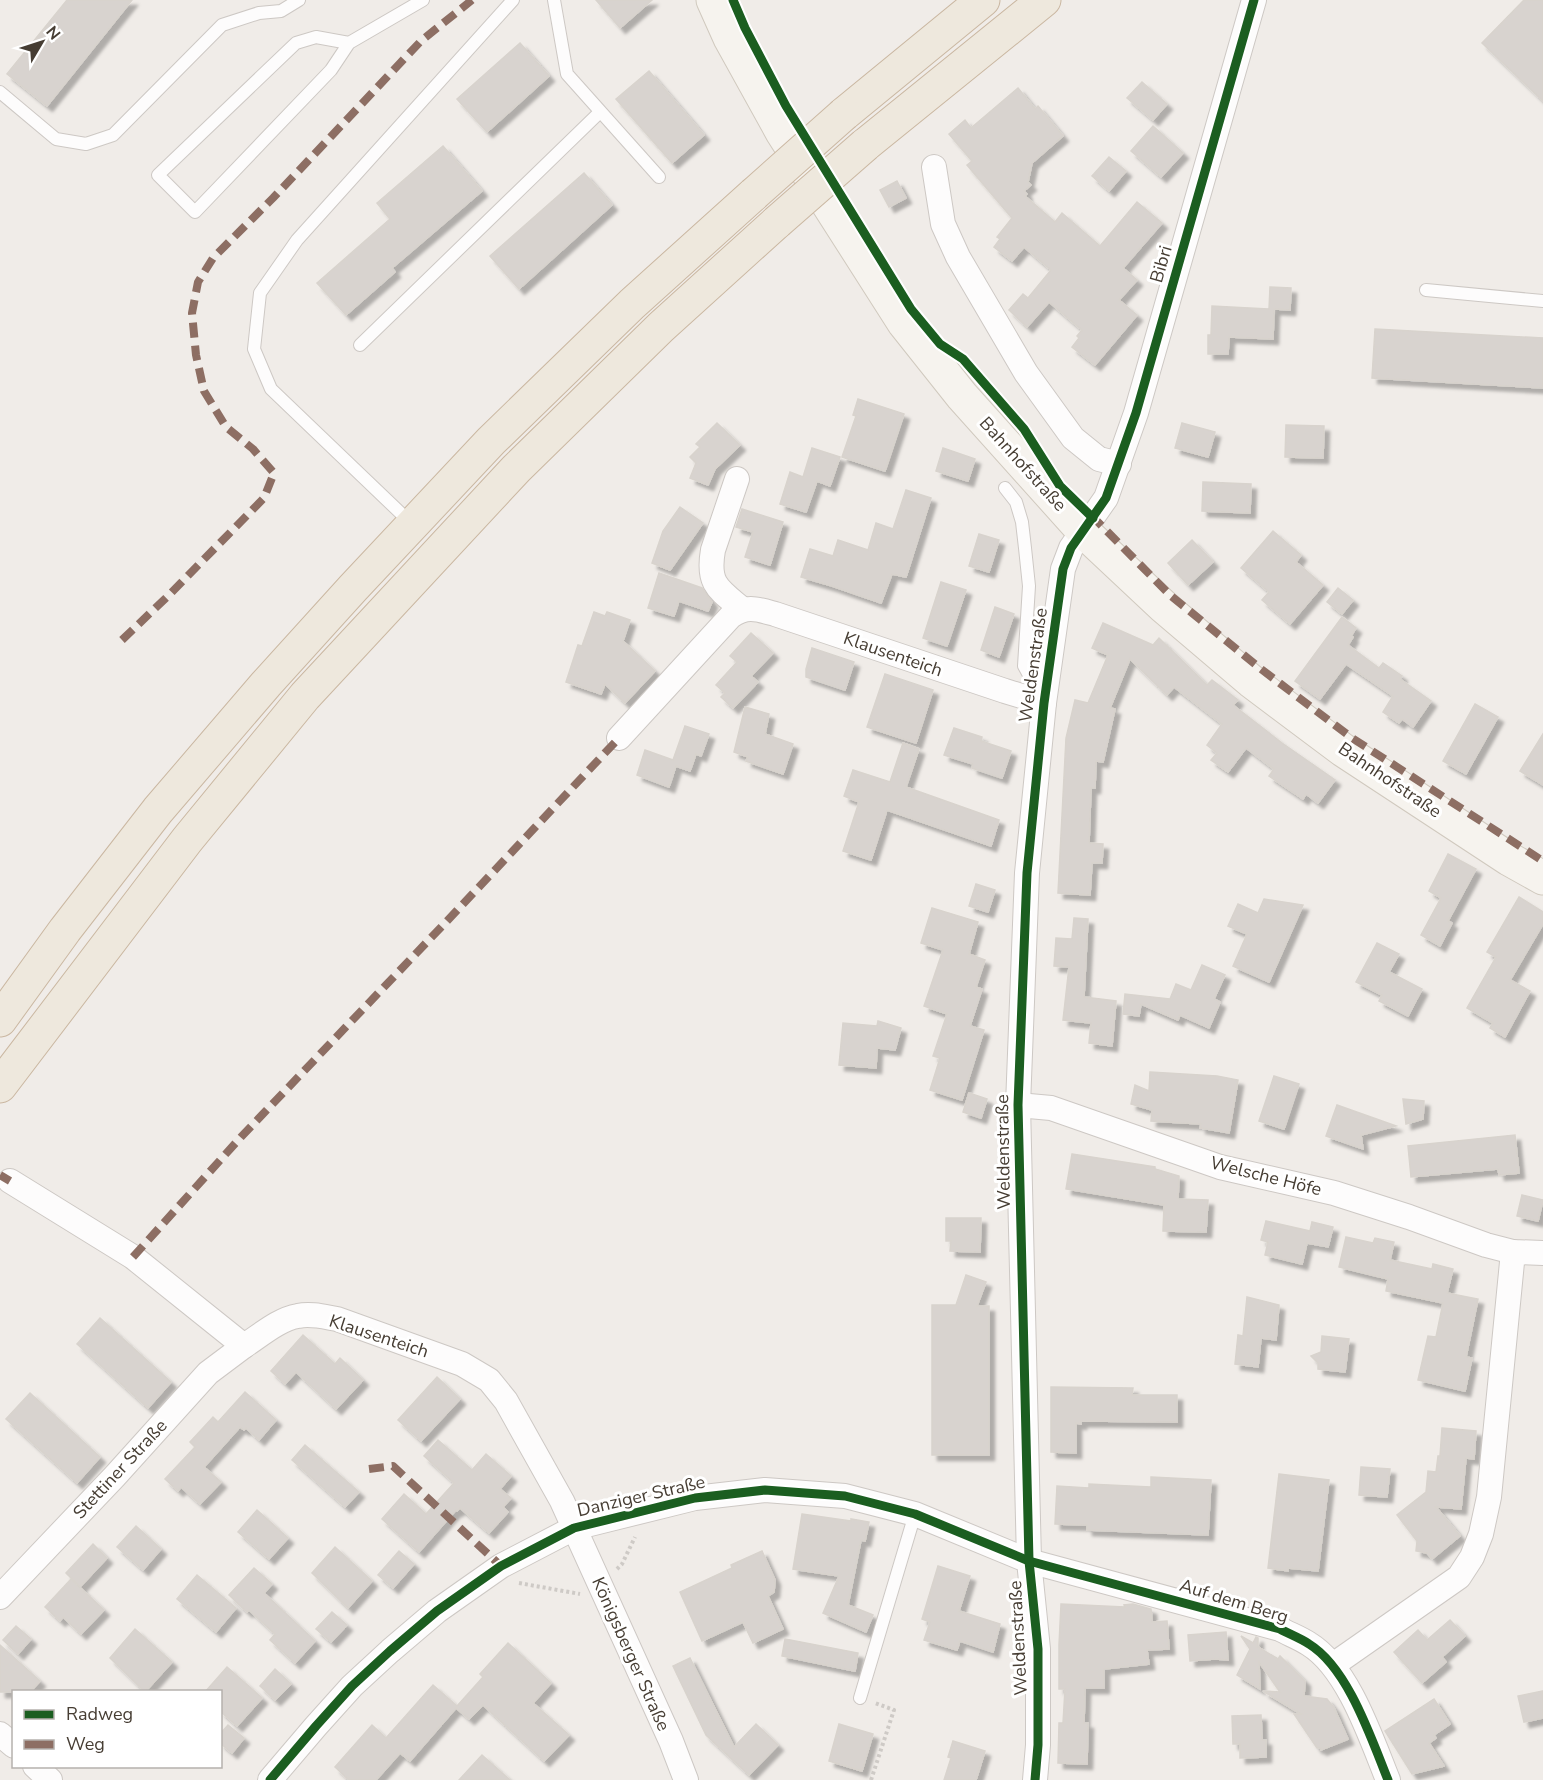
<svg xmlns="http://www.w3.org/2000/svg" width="1543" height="1780" viewBox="0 0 1543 1780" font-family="'Nunito Sans',sans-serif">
  <defs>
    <filter id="shadow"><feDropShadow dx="5.5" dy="5.5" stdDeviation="1.5" flood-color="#0004"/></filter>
  </defs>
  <rect width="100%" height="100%" fill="#f0ece8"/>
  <g fill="#d8d3cf" stroke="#d8d3cd" stroke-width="1.5" filter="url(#shadow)">
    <polygon points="67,0 132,0 47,106 7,74"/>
    <polygon points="596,0 652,0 620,28"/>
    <polygon points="1524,0 1543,0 1543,101 1482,43"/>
    <polygon points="520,43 549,76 487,132 457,99"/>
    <polygon points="649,71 704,135 672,163 616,99"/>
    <polygon points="1142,82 1167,104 1153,120 1127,98"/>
    <polygon points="1018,88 1035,109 1038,106 1063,136 1032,163 1028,182 1031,185 1024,191 1027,194 1025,196 1055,222 1062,213 1100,246 1137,202 1162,223 1123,268 1137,280 1119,300 1137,315 1095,365 1072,347 1079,338 1077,336 1082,330 1049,302 1027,327 1009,310 1023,294 1028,298 1051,270 1024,247 1012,261 994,247 1000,239 997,237 1012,218 967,165 972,161 949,134 965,120 971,128"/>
    <polygon points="1153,126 1183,153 1161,177 1131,151"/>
    <polygon points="443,146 482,191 392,268 395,272 346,315 317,283 390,219 377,203"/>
    <polygon points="1109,157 1126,171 1109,191 1092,176"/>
    <polygon points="584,173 612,205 519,289 490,256"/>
    <polygon points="897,181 906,198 889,207 880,190"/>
    <polygon points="1270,287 1291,288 1290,310 1274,309 1273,339 1229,337 1228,354 1208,354 1208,335 1211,335 1212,306 1269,309"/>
    <polygon points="1375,329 1543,338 1543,388 1372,378"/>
    <polygon points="858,399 904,414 885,471 842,457 856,416 853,415"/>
    <polygon points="717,423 740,445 715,469 708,485 690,478 696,463 690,457 700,447 696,444"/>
    <polygon points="1182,423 1215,432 1208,457 1175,448"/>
    <polygon points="1286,425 1324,426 1323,458 1285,457"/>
    <polygon points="812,448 840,457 830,486 817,481 806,512 780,504 790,472 803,477"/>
    <polygon points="943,448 975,459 968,481 936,471"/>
    <polygon points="1203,482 1251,484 1250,513 1202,511"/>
    <polygon points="906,490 931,498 906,577 892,574 881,603 832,586 801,577 810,549 833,556 838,540 868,550 876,523 893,529"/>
    <polygon points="680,507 703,523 670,570 652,563 663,531"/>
    <polygon points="742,509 783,522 770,565 745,557 753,532 736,527"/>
    <polygon points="1273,531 1301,555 1296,562 1323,585 1290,624 1262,600 1269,592 1241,568"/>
    <polygon points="979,534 999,540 989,572 969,566"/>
    <polygon points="1192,540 1213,562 1188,585 1168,563"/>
    <polygon points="659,573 702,588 712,602 708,611 679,601 674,616 648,608"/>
    <polygon points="941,582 966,590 947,646 923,638"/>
    <polygon points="1338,588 1353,600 1342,614 1327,602"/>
    <polygon points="995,607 1014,614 999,657 981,650"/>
    <polygon points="594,612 605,616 607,612 630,620 623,641 655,671 625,703 605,684 601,694 566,682 578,645 582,646"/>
    <polygon points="1342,617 1356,628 1351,636 1353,637 1348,645 1379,668 1383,663 1402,676 1400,679 1431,701 1413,727 1402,719 1399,723 1383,712 1393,696 1346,664 1320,699 1295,681"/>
    <polygon points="1103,623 1153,645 1159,638 1207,685 1212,680 1238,700 1233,705 1282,743 1335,780 1318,803 1306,794 1303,799 1269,776 1274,769 1246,748 1228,772 1211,760 1217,753 1207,745 1222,724 1174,687 1167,695 1130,659 1110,708 1115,709 1103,762 1096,761 1095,788 1091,788 1089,843 1103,844 1102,863 1092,863 1090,895 1058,893 1066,738 1075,700 1088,703 1108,655 1092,648"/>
    <polygon points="751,633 773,653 751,676 758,682 733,708 721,697 725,693 716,685 737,662 730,656"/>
    <polygon points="812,648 854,662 845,690 806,677 806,669"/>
    <polygon points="885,674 933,690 916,743 867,727"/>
    <polygon points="1475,704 1498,717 1466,774 1443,761"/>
    <polygon points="745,707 769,714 765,734 793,744 783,774 746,761 748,757 734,752"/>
    <polygon points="685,726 709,734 701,756 696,754 690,771 676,766 669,787 637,775 645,750 673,760"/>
    <polygon points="954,728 982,737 981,741 1011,751 1002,778 972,768 973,764 944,755"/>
    <polygon points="1543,734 1543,785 1520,771"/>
    <polygon points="903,743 919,749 906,787 999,820 991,846 887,810 871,860 843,851 859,802 844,796 853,770 890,782"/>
    <polygon points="1448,854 1476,869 1448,921 1452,923 1440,946 1421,935 1441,898 1429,891"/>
    <polygon points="976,884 995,890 988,912 969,906"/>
    <polygon points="1519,897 1543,912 1543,924 1510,980 1530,991 1505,1037 1490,1028 1493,1023 1467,1008 1496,957 1487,952"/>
    <polygon points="1264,899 1303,905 1269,982 1233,966 1247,934 1228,926 1238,904 1258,913"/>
    <polygon points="932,908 978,922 969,954 985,960 976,987 982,989 970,1026 984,1030 962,1100 930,1090 940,1058 933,1056 947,1014 924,1006 943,950 921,943"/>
    <polygon points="1074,918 1088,919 1084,997 1116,1001 1112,1046 1089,1043 1091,1023 1063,1020 1069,967 1054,966 1056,938 1072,939"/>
    <polygon points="1377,943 1399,954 1389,972 1422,989 1408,1016 1379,1001 1382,995 1356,982"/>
    <polygon points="1202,965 1225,975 1214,999 1220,1002 1209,1028 1180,1015 1178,1020 1141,1004 1139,1016 1123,1014 1125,994 1170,999 1176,984 1191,990"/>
    <polygon points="878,1021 901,1028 895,1050 877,1048 876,1068 839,1065 843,1023 877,1026"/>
    <polygon points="1150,1072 1217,1076 1238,1080 1229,1133 1200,1128 1201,1124 1151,1121 1152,1110 1131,1104 1135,1085 1149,1091"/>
    <polygon points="1274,1076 1299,1084 1284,1129 1259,1121"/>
    <polygon points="969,1093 987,1099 981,1118 963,1112"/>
    <polygon points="1403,1099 1424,1101 1423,1119 1406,1124"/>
    <polygon points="1337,1105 1396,1126 1361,1135 1363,1149 1326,1136"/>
    <polygon points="1515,1135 1519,1173 1499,1175 1498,1169 1411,1177 1408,1146"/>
    <polygon points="1072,1154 1155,1167 1155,1169 1179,1176 1178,1199 1208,1200 1206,1232 1163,1231 1164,1205 1066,1189"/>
    <polygon points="1522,1195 1543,1200 1538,1221 1517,1216"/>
    <polygon points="946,1218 981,1218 980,1252 950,1251 951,1241 946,1241"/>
    <polygon points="1266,1221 1310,1231 1312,1222 1333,1227 1328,1247 1307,1243 1302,1264 1265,1255 1268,1242 1261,1240"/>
    <polygon points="1346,1237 1373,1243 1375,1238 1394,1242 1390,1260 1432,1269 1433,1264 1453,1269 1447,1293 1478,1299 1466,1357 1472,1358 1465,1391 1418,1380 1428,1336 1436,1337 1443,1303 1386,1291 1388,1279 1339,1267"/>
    <polygon points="966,1275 986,1282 977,1306 989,1306 989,1455 932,1455 932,1305 956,1305"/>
    <polygon points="1247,1297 1279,1305 1276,1340 1261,1338 1258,1367 1235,1364 1238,1335 1243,1336"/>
    <polygon points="100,1318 171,1382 148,1408 77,1344"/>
    <polygon points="303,1335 335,1364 340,1358 363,1380 336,1409 296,1372 285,1384 271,1371"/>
    <polygon points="1322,1336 1349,1339 1345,1372 1318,1369 1318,1363 1311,1356 1321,1352"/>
    <polygon points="437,1377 460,1399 421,1441 398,1420"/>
    <polygon points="1051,1387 1133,1388 1132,1395 1177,1395 1177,1422 1081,1421 1081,1424 1076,1423 1076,1453 1051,1452"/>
    <polygon points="245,1392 276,1420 259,1440 246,1428 244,1430 240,1427 204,1467 221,1482 200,1504 181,1487 178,1491 165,1479 195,1447 190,1442 213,1417 218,1422"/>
    <polygon points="30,1393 100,1457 77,1483 6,1419"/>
    <polygon points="1442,1428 1476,1431 1474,1459 1466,1458 1461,1509 1436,1507 1460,1536 1432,1559 1427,1553 1416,1551 1417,1541 1397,1515 1426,1492 1428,1471 1436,1472 1438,1456 1440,1456"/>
    <polygon points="438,1440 472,1470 486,1454 511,1476 500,1489 511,1498 503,1507 508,1512 489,1533 460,1508 457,1511 456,1510 419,1552 382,1519 404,1494 426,1514 454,1483 424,1456"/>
    <polygon points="305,1445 359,1492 345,1507 292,1460"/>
    <polygon points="1361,1467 1390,1469 1387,1497 1359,1495"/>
    <polygon points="1279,1474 1329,1480 1318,1571 1288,1568 1288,1571 1268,1568"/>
    <polygon points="1151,1477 1211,1480 1208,1535 1087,1530 1087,1525 1055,1524 1057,1486 1089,1488 1089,1484 1151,1487"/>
    <polygon points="257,1510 288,1538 269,1559 238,1532"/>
    <polygon points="802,1514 851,1521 851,1519 869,1522 865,1541 861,1540 848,1605 873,1615 866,1632 823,1613 839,1576 793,1569"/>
    <polygon points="136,1526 161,1549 143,1570 117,1547"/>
    <polygon points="93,1544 107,1558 80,1587 66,1573"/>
    <polygon points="335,1547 372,1581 348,1608 312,1573"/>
    <polygon points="399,1551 414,1564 393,1588 378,1575"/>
    <polygon points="762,1551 775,1580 774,1592 768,1596 783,1629 753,1643 743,1622 702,1641 680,1592 732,1568 731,1565"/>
    <polygon points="938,1566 970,1576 959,1611 1000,1624 993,1652 960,1641 957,1650 924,1640 930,1622 922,1619"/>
    <polygon points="254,1568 272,1584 264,1593 315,1641 295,1663 270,1640 275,1634 249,1610 247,1612 229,1595"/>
    <polygon points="197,1575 236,1608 216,1632 177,1599"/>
    <polygon points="71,1579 104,1610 81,1634 63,1617 60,1621 45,1607"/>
    <polygon points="1061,1604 1125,1607 1124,1605 1133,1604 1151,1609 1152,1622 1167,1621 1169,1649 1147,1650 1149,1664 1104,1669 1104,1688 1085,1688 1084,1723 1088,1723 1087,1764 1058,1763 1059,1723 1063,1723 1065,1689 1059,1689 1059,1645"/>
    <polygon points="332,1612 347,1625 331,1642 316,1629"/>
    <polygon points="1450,1620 1465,1636 1442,1657 1446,1662 1422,1683 1394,1652 1418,1630 1427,1640"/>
    <polygon points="16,1626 31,1639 18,1654 3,1640"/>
    <polygon points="135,1629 172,1662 145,1692 110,1658"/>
    <polygon points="1226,1632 1228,1660 1215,1659 1190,1661 1188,1635"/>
    <polygon points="1241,1636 1253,1643 1256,1637 1258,1638 1258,1647 1278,1659 1280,1656 1305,1681 1304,1696 1327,1699 1334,1708 1348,1739 1321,1750 1321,1748 1317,1748 1294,1714 1301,1714 1263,1691 1280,1692 1259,1662 1260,1689 1237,1675 1250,1649"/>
    <polygon points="785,1639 858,1653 855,1671 782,1656"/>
    <polygon points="508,1643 551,1683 533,1703 569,1735 544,1761 483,1705 469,1719 456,1708 410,1761 400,1753 376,1780 349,1780 335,1767 372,1725 386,1738 433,1685 457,1706 483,1677 480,1674"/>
    <polygon points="0,1645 40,1681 30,1692 0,1692"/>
    <polygon points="690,1658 734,1747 756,1724 778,1745 749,1775 706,1735 673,1666"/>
    <polygon points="227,1667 262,1698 237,1726 220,1711 220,1692 205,1692"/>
    <polygon points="275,1669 291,1684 275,1700 260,1686"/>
    <polygon points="1543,1691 1543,1718 1524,1722 1518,1696"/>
    <polygon points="1434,1699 1450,1724 1434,1735 1436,1738 1429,1743 1444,1766 1412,1774 1385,1731"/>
    <polygon points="1261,1715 1262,1740 1266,1740 1266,1757 1240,1758 1240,1744 1233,1744 1232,1716"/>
    <polygon points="839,1724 873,1734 862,1771 829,1761"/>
    <polygon points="228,1725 244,1738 232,1753 220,1743 220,1734"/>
    <polygon points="953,1741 985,1751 976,1780 944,1780 951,1758 948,1757"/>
    <polygon points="482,1755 510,1780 459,1780"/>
  </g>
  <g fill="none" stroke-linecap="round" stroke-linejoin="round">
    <g stroke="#cdc8c4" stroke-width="14">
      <g id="service">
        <polyline points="554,0 567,74 659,177"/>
        <polyline points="349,43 316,37 296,43 158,175 195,212 331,70 349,43 423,0"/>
        <polyline points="0,92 56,139 86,144 113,135 222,25 259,13 281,11 299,0"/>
        <polyline points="1426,290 1543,301"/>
        <polyline points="360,345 600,112"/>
        <polyline points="1005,488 1016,502 1022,522 1025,548 1029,586 1024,666 1042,699"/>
        <polyline points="412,524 271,389 254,349 260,293 297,240 513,0"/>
        <polyline points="860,1698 915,1514"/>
      </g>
    </g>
    <g stroke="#cdc8c4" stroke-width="26">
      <g id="minor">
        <polyline points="934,167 943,224 958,257 1026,373 1073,438 1099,459 1119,464"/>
        <path d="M737,479l-24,71c-6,34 5,39 29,59"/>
        <path d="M619,738l112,-122c16,-11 26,-7 44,-2l230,77 39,12"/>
        <polyline points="1018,1105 1051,1108 1220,1167 1334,1193 1409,1217 1486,1245 1513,1252 1543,1253"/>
        <path d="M10,1181l123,76 111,89c17,-11 35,-27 54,-30 13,-3 27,1 39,3l125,45 27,16 17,21 56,100 109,240 15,39"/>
        <polyline points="0,1597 115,1476 208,1373 244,1346"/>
        <polyline points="1333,1665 1459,1577 1472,1557 1481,1534 1489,1497 1513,1252"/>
        <polyline points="0,1734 14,1746"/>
        <polyline points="35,1766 50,1780"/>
        <path d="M270,1780l46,-54 36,-40 38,-35 47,-40 64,-45 73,-38 121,-30 70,-8 80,6 70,18 114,47 251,68c9,5 20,9 29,15 39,24 62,94 79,136"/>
        <polyline points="1035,1780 1038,1745 1038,1649 1029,1561 1018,1105 1027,873 1044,703 1063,569 1071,548 1106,498 1136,413 1254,0"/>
      </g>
    </g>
    <g stroke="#d0c9be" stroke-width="35">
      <polyline id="secondary" points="713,0 730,38 782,132 904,323 962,396 1083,531 1164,607 1251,681 1343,750 1509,859 1543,878"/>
    </g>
    <g stroke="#cab7a1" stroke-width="35">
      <g id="trunk">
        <polyline points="844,114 983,0"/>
        <polyline points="865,145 1044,0"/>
        <polyline points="0,1020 65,930 158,810 266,684 353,588 491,441 632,304 754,194"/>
        <polyline points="0,1086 187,840 305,696 516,469 661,327 777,222"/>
      </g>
    </g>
    <g stroke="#cecac6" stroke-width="4" stroke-dasharray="3 3" stroke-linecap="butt">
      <polyline points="617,1569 622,1564 635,1537"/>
      <polyline points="519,1583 580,1594"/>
      <polyline points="871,1780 894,1710 875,1703"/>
    </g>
    <use href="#service" stroke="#fdfcfc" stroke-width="12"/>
    <use href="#minor" stroke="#fdfcfc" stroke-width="24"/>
    <use href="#secondary" stroke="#f6f3ee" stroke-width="33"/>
    <use href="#trunk" stroke="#eee8dd" stroke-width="33"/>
    <g stroke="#cab7a1" stroke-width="35" stroke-linecap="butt">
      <g id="trunk-bridge">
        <polyline points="754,194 844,114"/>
        <polyline points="777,222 865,145"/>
      </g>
    </g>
    <use href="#trunk-bridge" stroke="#eee8dd" stroke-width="33"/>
    <g stroke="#8d6e63" stroke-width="8" stroke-dasharray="15 8" stroke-linecap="butt">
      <polyline points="1091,515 1171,596 1261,669 1352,738 1543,861"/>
      <polyline points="122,640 168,596 264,498 274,473 253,449 226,427 204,391 196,355 192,313 198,282 213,258 273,198 421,41 472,0"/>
      <polyline points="0,1175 10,1181"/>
      <polyline points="133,1257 241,1137 447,921 619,738"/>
      <polyline points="369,1469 393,1466 501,1566"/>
    </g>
    <g stroke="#fff" stroke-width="13">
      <g id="cycleway">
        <polyline points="733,0 745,28 786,106 911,309 940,344 963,359 1024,429 1060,486 1093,518"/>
        <path d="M270,1780l46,-54 36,-40 38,-35 47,-40 64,-45 73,-38 121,-30 70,-8 80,6 70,18 114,47 251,68c9,5 20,9 29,15 39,24 62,94 79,136"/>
        <polyline points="1035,1780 1038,1745 1038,1649 1029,1561 1018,1105 1027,873 1044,703 1063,569 1071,548 1106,498 1136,413 1254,0"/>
      </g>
    </g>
    <use href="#cycleway" stroke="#1b5e20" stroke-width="9"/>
  </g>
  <g text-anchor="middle" stroke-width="6" stroke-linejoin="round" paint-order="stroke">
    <g font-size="18" fill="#463d33" stroke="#fff">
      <text transform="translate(1161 264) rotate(-74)" y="6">Bibri</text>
      <text transform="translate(1023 464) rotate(48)" y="6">Bahnhofstraße</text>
      <text transform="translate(893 654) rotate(19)" y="6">Klausenteich</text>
      <text transform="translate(1033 665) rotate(-82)" y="6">Weldenstraße</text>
      <text transform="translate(1390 780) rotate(34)" y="6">Bahnhofstraße</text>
      <text transform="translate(1003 1152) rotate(-91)" y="6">Weldenstraße</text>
      <text transform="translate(1266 1176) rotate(14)" y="6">Welsche Höfe</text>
      <text transform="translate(379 1336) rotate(18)" y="6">Klausenteich</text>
      <text transform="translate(120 1469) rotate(-47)" y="6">Stettiner Straße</text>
      <text transform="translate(641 1496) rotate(-13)" y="6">Danziger Straße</text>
      <text transform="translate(1234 1601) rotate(17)" y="6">Auf dem Berg</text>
      <text transform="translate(1018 1638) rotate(-93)" y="6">Weldenstraße</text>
      <text transform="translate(631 1654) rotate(66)" y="6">Königsberger Straße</text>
    </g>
  </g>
  <rect x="12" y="1690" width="210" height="78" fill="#ffffff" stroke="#b5b1ad" stroke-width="1.5"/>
  <rect x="24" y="1710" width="30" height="9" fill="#1b5e20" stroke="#b5b1ad" stroke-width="1.5"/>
  <text x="66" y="1720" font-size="18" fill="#463d33">Radweg</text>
  <rect x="24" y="1740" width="30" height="9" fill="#8d6e63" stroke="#b5b1ad" stroke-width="1.5"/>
  <text x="66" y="1750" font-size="18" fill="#463d33">Weg</text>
  <g transform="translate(42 42) rotate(51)" stroke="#ffffff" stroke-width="4.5" paint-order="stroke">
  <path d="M0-4.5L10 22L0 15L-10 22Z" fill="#463d33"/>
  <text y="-9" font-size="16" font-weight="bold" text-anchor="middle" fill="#463d33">N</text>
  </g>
</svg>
